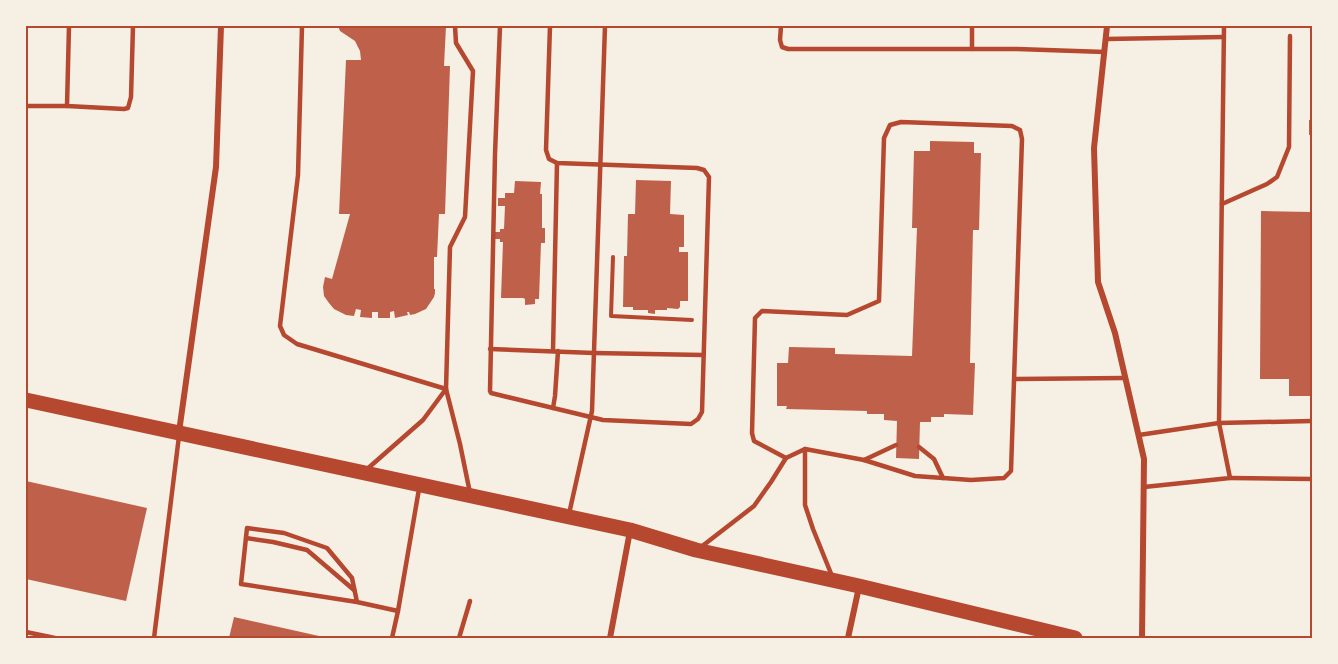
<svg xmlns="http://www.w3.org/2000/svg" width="1338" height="664" viewBox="0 0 1338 664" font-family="Ubuntu,sans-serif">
  <rect width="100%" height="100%" fill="#f6efe4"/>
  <g fill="#bf614a">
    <polygon points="338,26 446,26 444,66 450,66 445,214 439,214 437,257 434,257 434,289 435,289 435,293 434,297 426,309 415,314 410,315 409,312 407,312 408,315 395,318 394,311 390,312 390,318 378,318 378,312 372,312 372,318 360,317 361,310 356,309 354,316 346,315 334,309 329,303 324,296 323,287 325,277 332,279 350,214 339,214 346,60 361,60 360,51 355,41 340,31"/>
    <rect x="1309" y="120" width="3" height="15"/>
    <polygon points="930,141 974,142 974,153 981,153 979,230 973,230 970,363 975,363 973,415 944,414 944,417 931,417 931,422 920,422 919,459 896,458 897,421 884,420 884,414 867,414 867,411 786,409 787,406 777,406 777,363 788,363 789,347 835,348 835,354 912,356 917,228 912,228 914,151 930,151"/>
    <polygon points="636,180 671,181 670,214 684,215 684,247 679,247 679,252 688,252 688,301 680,301 680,307 678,309 667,308 667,310 655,310 655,314 648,313 648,310 633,310 633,307 623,307 624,256 627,256 628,214 635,214"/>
    <polygon points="515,181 541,182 540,194 542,194 542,228 545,228 545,243 541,243 539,299 535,299 535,304 525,305 525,299 523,298 501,298 503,242 500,242 500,239 495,239 495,232 500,232 500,229 504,229 505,206 498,206 498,198 505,198 505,193 514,193"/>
    <polygon points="1261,211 1312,212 1312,396 1289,396 1289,379 1260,379"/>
    <polygon points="26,481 147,508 126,601 26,579"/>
    <polygon points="234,617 328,638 229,638"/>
  </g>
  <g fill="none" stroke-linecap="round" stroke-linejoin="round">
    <polyline stroke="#b5482f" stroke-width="4" points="613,257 611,316 692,320"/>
    <g stroke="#b5482f" stroke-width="4.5">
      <polyline points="69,26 67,106 124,109 128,108 131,97 133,26"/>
      <polyline points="302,26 298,175 280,326 284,335 297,344 446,389 450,247 465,217 473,71 456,43 455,26"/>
      <polyline points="500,26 495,154 490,391 491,393 603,420 691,424 698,419 702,412 709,177 704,170 697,168 557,163 549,159 546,150 550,26"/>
      <polyline points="781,26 780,40 782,47 788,49 1017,49 1105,52"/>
      <polyline points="972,26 972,49"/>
      <polyline points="1106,39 1224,37"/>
      <polyline points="26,106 67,106"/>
      <polyline points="1222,204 1267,184 1277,177 1289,147 1290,36"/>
      <polyline points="490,349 594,353 703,355"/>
      <polyline points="553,351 557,163"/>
      <polyline points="1015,379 1125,378"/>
      <polyline points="446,389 460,444 470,493"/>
      <polyline points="553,408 555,396 558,351"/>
      <polyline points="1139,435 1219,423 1312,421"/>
      <polyline points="919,447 934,459 943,478"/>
      <polyline points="786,458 754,441 752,433 755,318 762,311 847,315 879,301 884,138 890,125 901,122 1012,126 1020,130 1022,139 1011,471 1004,478 971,480 915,476 864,460 805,449"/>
      <polyline points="864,460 896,445"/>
      <polyline points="366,470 423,420 446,389"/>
      <polyline points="1230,478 1312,479"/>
      <polyline points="1144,487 1230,478 1219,423 1224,26"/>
      <polyline points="569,514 592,411 605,26"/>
      <polyline points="246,538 273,542 307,550 354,590"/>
      <polyline points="701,547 754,506 771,482 786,458 805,449 805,505 813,529 832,576"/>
      <polyline points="357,602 352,578 327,548 284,533 247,528 241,584 357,602 398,611 419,489"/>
      <polyline points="26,632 55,638"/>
      <polyline points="154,638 179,436"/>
      <polyline points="392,638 398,611"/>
      <polyline points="459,638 470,601"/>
    </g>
    <g stroke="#b5482f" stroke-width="6">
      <polyline points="1107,26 1094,148 1098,282 1115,333 1144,459 1142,638"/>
      <polyline points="179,432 216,167 221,26"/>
      <polyline points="610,638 630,531"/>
      <polyline points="848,638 859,587"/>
    </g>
    <polyline stroke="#b5482f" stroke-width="15" points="26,400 630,530 696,550 859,586 1075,638"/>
  </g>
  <rect width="1338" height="664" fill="none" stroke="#f6efe4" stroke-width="54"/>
  <rect x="27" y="27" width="1284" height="610" fill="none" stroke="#b5482f" stroke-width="2"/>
</svg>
